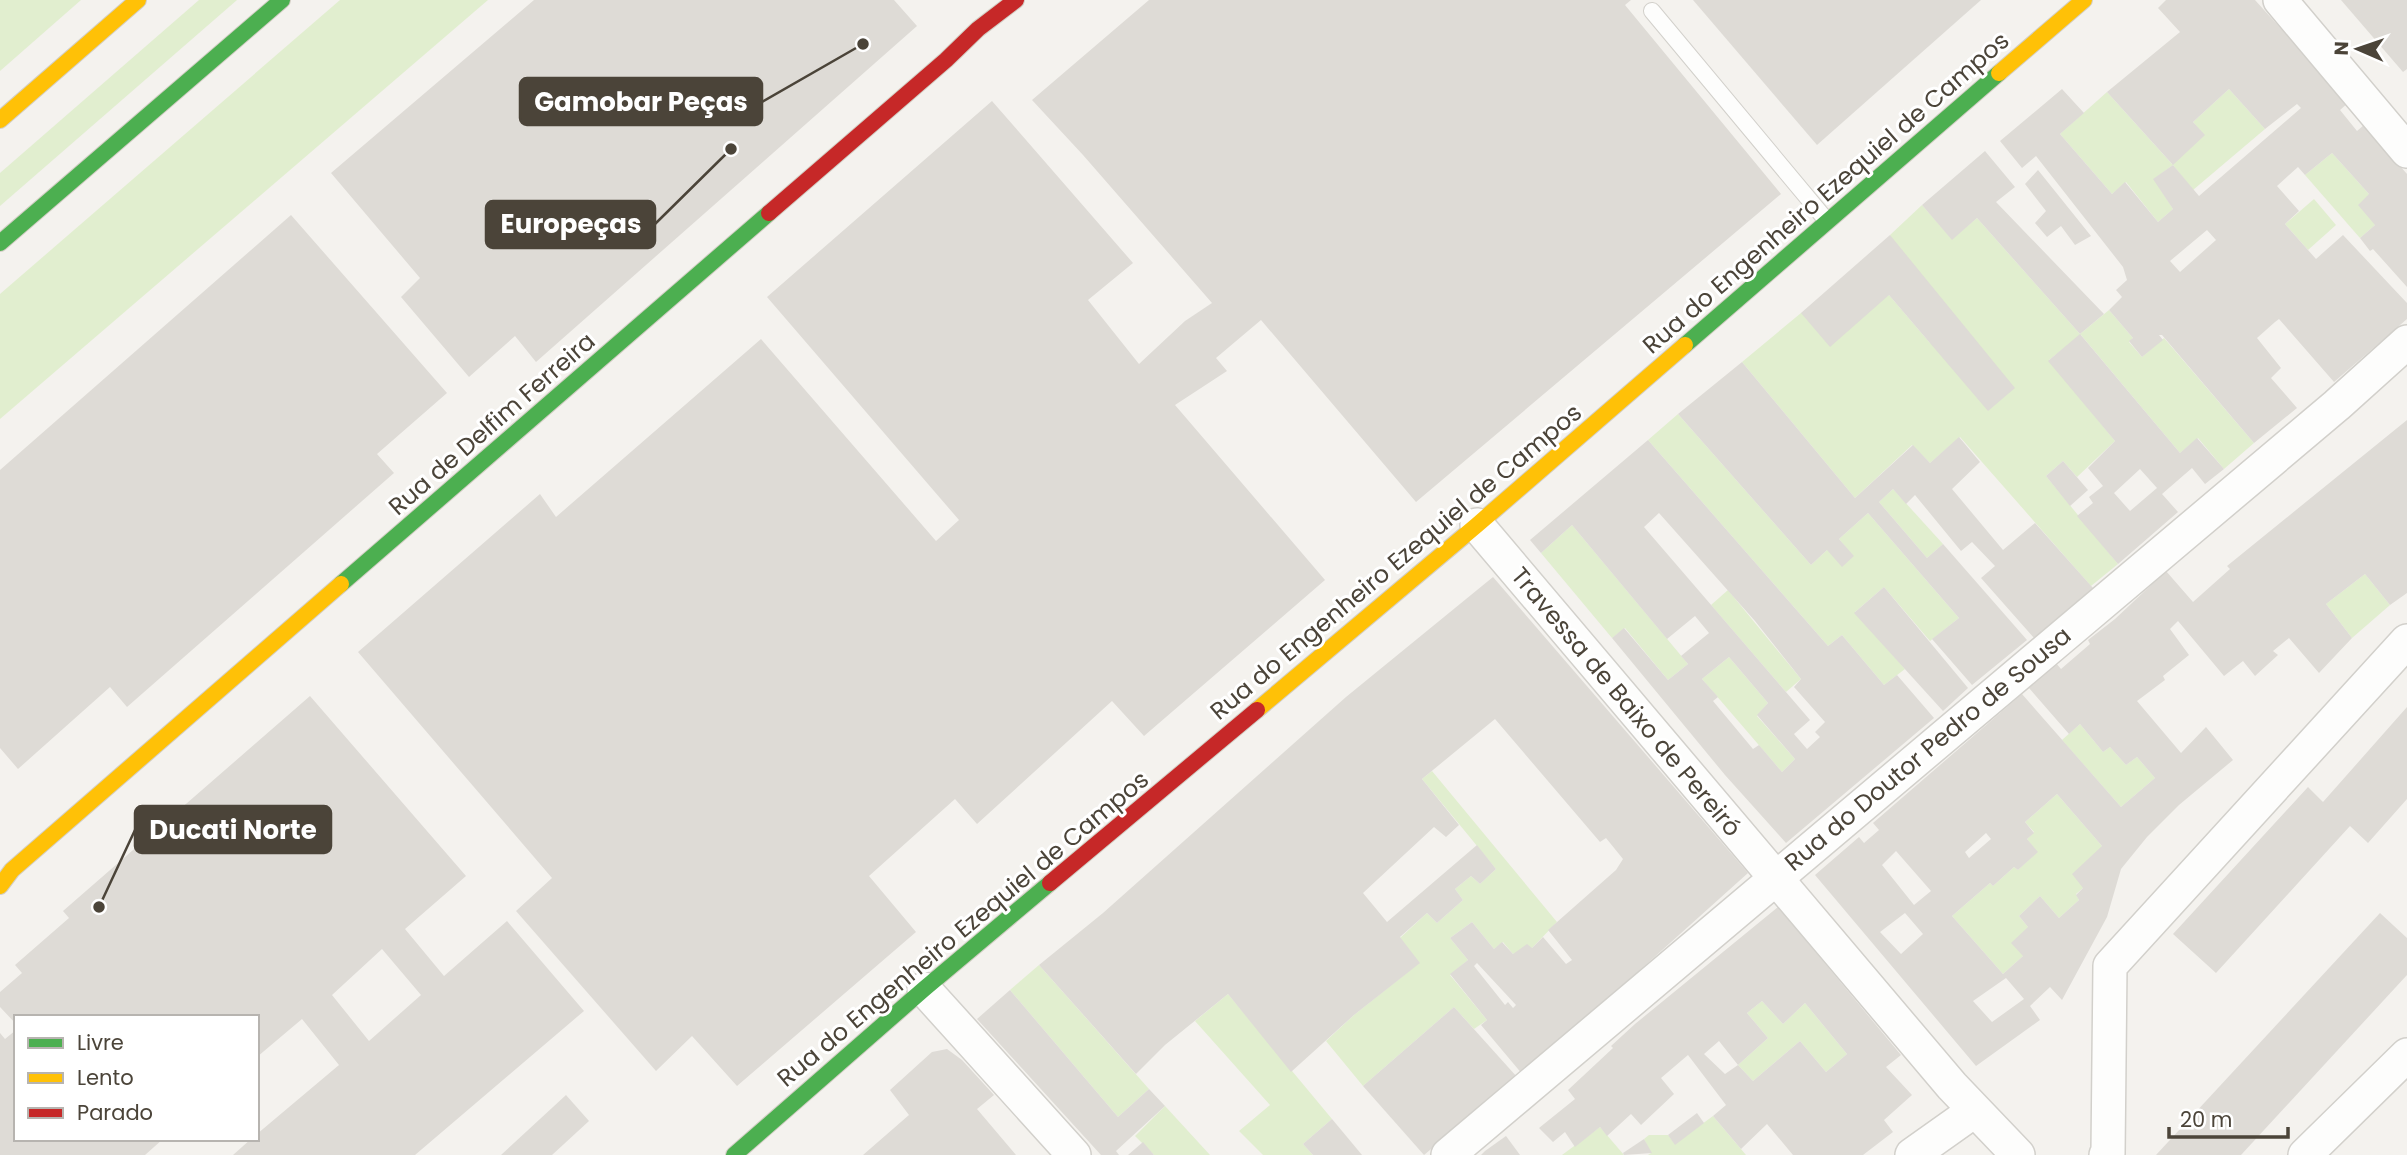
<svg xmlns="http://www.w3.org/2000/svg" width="2407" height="1155" viewBox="0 0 2407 1155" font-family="Poppins,sans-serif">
  <rect width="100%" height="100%" fill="#f4f2ee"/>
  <g fill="#e1eecf">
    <polygon points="0,0 81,0 0,71"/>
    <polygon points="199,0 237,0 0,206 0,173"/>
    <polygon points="340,0 488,0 0,419 0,294"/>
    <polygon points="2229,89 2265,129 2193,190 2173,165 2154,179 2173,209 2158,222 2126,182 2112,194 2060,134 2107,92 2172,164 2204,135 2193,122"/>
    <polygon points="2332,153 2369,194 2375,225 2360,238 2305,175"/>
    <polygon points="2314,199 2336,225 2308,250 2285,224"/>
    <polygon points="1922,205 1952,239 1977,218 2080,334 2109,310 2133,338 2129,342 2142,357 2164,338 2254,443 2224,469 2198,438 2180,453 2081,335 2049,360 2115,441 2077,477 2063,461 2046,476 2118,564 2091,586 1960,437 1930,463 1912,445 1855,498 1742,362 1801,313 1889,295 1930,343 1890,235"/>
    <polygon points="1678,414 1811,565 1827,550 1853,556 1839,539 1868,513 1959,618 1930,641 1884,587 1855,612 1905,669 1884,685 1842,635 1828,646 1648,440"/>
    <polygon points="1893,489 1943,544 1927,558 1879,502"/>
    <polygon points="1572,525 1688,664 1668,680 1625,628 1612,638 1541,553"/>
    <polygon points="2365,574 2390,605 2352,638 2326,604"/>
    <polygon points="1728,590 1801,679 1786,692 1711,605"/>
    <polygon points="1729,657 1768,703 1757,716 1795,759 1782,772 1702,679"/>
    <polygon points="2080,724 2103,752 2110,747 2126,765 2137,757 2155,778 2121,807 2062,740"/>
    <polygon points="1432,771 1557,922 1532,948 1513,954 1503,942 1494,949 1472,922 1450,938 1468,960 1450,975 1487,1020 1474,1029 1454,1007 1363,1086 1326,1041 1354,1015 1419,963 1400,938 1427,913 1437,923 1463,900 1455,889 1471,876 1480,884 1496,869 1422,779"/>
    <polygon points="2057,794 2102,846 2083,888 2076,894 2079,900 2059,918 2040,896 2019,916 2028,927 2023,956 2003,974 1952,916 1990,883 1993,886 2014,867 2018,870 2037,852 2027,839 2034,832 2025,822"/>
    <polygon points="1039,965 1149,1089 1118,1117 1010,990"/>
    <polygon points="1228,994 1332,1119 1303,1144 1313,1155 1263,1155 1239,1131 1270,1105 1195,1021"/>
    <polygon points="1762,1001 1783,1024 1805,1003 1847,1054 1826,1072 1800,1041 1753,1081 1738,1065 1768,1038 1747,1013"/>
    <polygon points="1165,1106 1210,1155 1154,1155 1135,1136"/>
    <polygon points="1713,1116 1746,1155 1648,1155 1651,1153 1644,1139 1649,1135 1668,1135 1675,1144"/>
    <polygon points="1600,1127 1624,1155 1562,1155"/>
  </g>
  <g fill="#dedbd6" fill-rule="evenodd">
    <polygon points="534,0 894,0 917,26 536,362 515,336 469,377 401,297 420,278 331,173"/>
    <polygon points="1149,0 1631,0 1625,5 1781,194 1416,502 1261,320 1216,358 1227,371 1175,405 1325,580 1144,736 1112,701 977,824 955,799 869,876 916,932 737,1086 692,1036 656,1071 516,911 552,878 358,652 540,494 556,517 761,339 936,541 959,520 767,297 992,101 1133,263 1088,300 1139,364 1185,321 1212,303 1083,155 1032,100"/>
    <polygon points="1693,0 1981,0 1817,145"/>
    <path d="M2166,0h89l93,103 -8,7 17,21 7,-6 43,49v113l-34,-38 -3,2 -10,-13 15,-13 -17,-20 11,-11 -37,-41 -27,22 -7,-8 -21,19 22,25 -14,13 31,35 27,-24 64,68v16l-73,63 -55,-63 -4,3 -18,16 24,30 -10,10 26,30 -43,35 -92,-108h-3l4,5 -21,17 -13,-16 4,-3 -24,-28 13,-13 -6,-7 11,-10 -4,-13 -87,-111 -14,12 -22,-27 62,-52 22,24 -24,21 52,60 13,-12 33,40 15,-13 -20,-30 20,-14 26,31 102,-88 -4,-4 -32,25 -36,-40 -36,33 12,13 -32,30 -66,-73 73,-60 -22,-24zM2207,230l9,10 -36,32 -10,-11z"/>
    <polygon points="2341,0 2407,0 2407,69 2403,72"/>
    <polygon points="1985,151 2015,187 1996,202 2104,314 2080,334 1977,218 1952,240 1922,205"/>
    <polygon points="2038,170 2091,236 2075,245 2061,226 2047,237 2035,223 2046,211 2025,184"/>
    <polygon points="291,215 447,393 377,454 394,473 127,707 110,687 18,769 0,748 0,470"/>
    <polygon points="1890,235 2015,388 1988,411 1889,295 1830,347 1801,313"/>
    <path d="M2080,334l100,119 17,-15 27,31 -19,15 -13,-16 -30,26 16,18 -60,52 -41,-48 16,-13 -4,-6 14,-11 -15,-18 27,-27 -67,-80zM2140,469l17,19 -27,23 -16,-18z"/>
    <polygon points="1742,362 1855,498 1913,445 1930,463 1959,437 1980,462 1952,489 2003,550 2035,523 2093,588 2034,638 1981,578 1995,566 1972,542 1961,551 1915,495 1906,504 1893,489 1879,502 1927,558 1943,544 2027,640 1972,685 1932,639 1959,618 1868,513 1839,539 1854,556 1842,567 1827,550 1811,565 1678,414"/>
    <path d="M2407,420v173l-17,12 -25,-31 -39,30 26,34 -33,35 -30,-35 -16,13 5,4 -23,21 -12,-15 -19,15 -46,-55 -8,8 19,26 -26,21 2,4 -28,21 44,52 25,-26 27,33 -54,45 -32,32 -26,32 -14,48 -45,83 -12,-13 -20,19 10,14 -64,46 -161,-191 44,-38 5,6 15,-13 -6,-7 149,-129 99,113 34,-29 -18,-21 -11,8 -16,-18 -7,5 -23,-28 -11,10 -40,-46 27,-25 5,6 29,-25 -2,-4 27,-21 51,-48 27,31 37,-33 -3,-3zM2057,794l45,52 -30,28 11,14 -7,7 3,5 -20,18 -19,-22 -21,20 9,11 -17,16 12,13 -20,18 -51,-58 38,-33 3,3 21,-19 4,3 20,-18 -11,-13 7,-6 -9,-11zM1986,833l5,6 -22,19 -4,-6zM1896,851l35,40 -17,14 -32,-40zM1905,913l18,21 -22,20 -21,-22zM2006,978l18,21 -32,23 -19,-21z"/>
    <path d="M1648,440l180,206 14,-11 42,50 13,-10 37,43 -148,125 -61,-68 -113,-137 12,-10 44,52 20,-16 -7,-8 28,-23 -14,-17 -28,23 -95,-114 -31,28 -11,-13zM1659,513l96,108 46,58 -7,8 31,35 -10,10 5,5 -13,12 -13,-15 16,-14 -166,-193zM1729,657l39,46 -11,12 38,44 -13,13 -23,-27 -6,4 -40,-48 5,-4 -16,-18z"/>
    <polygon points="2063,461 2088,490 2070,506 2046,476"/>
    <path d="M1493,577l255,296 -225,202 -42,-50 6,-5 -37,-46 18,-14 -18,-22 22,-16 22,27 8,-7 11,12 14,-10 5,4 11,-11 23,27 6,-4 -24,-30 68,-60 7,-11 -17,-21 -6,4 -105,-123 -73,60 37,46 -13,12 -12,-10 -71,66 24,29 90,-77 19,24 -16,15 -9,-8 -16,13 8,11 -26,23 -10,-10 -27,24 20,26 -66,52 -63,57 -63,-78 -63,51 -29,29 -97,-109 64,-52 243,-216zM1477,963l39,42 -3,3 -5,-6 -3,3 -31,-39z"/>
    <polygon points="1884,587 1968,688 1943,711 1854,613"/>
    <path d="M310,696l156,180 -61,53 39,47 63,-55 77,90 -169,144h-182l18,-16h6v-5l82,-69 -37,-46 -45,38v-40h-241v7l-16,-17v-15l22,-19 -7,-8 54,-47 -6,-7zM382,949l39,46 -52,46 -37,-46z"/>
    <polygon points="2407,707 2407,799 2368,843 2350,826 2216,973 2173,934 2308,787 2323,802"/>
    <path d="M1778,907l123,148 -15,12 26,28 -28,25 9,12 -30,23h-70l-26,-31 -26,25 -28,-33 13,-11 -38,-50 -27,23 13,16 -33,31 -10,-11 -24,22 -7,-9 -25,20 -10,-15 -12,10 -14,-14 36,-29 -7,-9 45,-42 -2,-2 24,-22zM1762,1001l21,23 22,-21 42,51 -21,18 -26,-31 -47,40 -15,-16 -13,9 -21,-20 15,-13 19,24 30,-27 -21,-25z"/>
    <polygon points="2380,913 2407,938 2407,975 2241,1155 2156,1155"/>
    <polygon points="1010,990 1118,1117 1149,1089 1165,1106 1116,1151 1119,1155 1101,1155 977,1019"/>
    <polygon points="1454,1007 1517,1077 1424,1155 1363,1086"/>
    <polygon points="16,1030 16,1139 163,1139 145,1155 0,1155 0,1033 5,1039"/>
    <polygon points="947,1049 962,1060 994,1095 977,1109 1016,1155 863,1155 909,1115 890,1090 932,1052"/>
    <polygon points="566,1095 589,1121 552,1155 501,1155"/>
    <polygon points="1697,1113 1704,1123 1675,1145 1668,1135"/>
    <polygon points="1332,1119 1362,1155 1313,1155 1303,1144"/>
    <polygon points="1506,1136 1520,1155 1481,1155 1485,1151"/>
    <polygon points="1644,1139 1652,1153 1624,1155 1623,1153"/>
    <polygon points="1143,1142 1154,1155 1128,1155"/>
  </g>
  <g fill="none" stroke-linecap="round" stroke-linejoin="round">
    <g stroke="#d2d0cb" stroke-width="18">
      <polyline id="lane" points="1652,11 1827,221"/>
    </g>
    <g stroke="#d2d0cb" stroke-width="36">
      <g id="street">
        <polyline points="2280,0 2407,151"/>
        <polyline points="1477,525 1952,1086 2018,1155"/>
        <polyline points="924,989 1074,1155"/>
        <polyline points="1448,1155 2337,405 2407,342"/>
        <polyline points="1912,1155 1974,1111"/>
        <polyline points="2106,1155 2108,1153 2110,966 2407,641"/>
        <polyline points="2305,1155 2407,1055"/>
      </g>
    </g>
    <g stroke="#d3cfc5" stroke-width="18">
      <g id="fast">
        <polyline points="0,243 282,0"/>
        <polyline points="1685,345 1999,73"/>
        <polyline points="341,584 769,213"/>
        <polyline points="734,1155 924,989 1050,883"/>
      </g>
    </g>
    <g stroke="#d3cfc5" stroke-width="18">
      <g id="slow">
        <polyline points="1999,73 2084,0"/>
        <polyline points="0,120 138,0"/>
        <polyline points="1257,710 1477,525 1685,345"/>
        <polyline points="0,886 12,870 341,584"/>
      </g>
    </g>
    <g stroke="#d3cfc5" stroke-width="18">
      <g id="jam">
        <polyline points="769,213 946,60 978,29 1016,0"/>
        <polyline points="1050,883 1257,710"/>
      </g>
    </g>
    <use href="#lane" stroke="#fdfdfc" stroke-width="16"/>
    <use href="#street" stroke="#fdfdfc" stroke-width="33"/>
    <use href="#fast" stroke="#4caf50" stroke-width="16"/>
    <use href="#slow" stroke="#ffc107" stroke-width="16"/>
    <use href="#jam" stroke="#c62828" stroke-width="16"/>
  </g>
  <g text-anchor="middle" stroke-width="6" stroke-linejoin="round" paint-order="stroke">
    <g font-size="24" fill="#4b4439" stroke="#fff">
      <text transform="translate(1826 193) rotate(-41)" y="8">Rua do Engenheiro Ezequiel de Campos</text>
      <text transform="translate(492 424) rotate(-41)" y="8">Rua de Delfim Ferreira</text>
      <text transform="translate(1396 562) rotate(-40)" y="8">Rua do Engenheiro Ezequiel de Campos</text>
      <text transform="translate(1626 702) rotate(50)" y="8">Travessa de Baixo de Pereiró</text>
      <text transform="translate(1928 749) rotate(-40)" y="8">Rua do Doutor Pedro de Sousa</text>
      <text transform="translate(963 929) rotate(-40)" y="8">Rua do Engenheiro Ezequiel de Campos</text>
    </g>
  </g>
  <path fill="none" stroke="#4b4439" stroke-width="2.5" d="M863 44L762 102M731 149L655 224M99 907L135 830"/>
  <g fill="#4b4439" stroke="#fff" stroke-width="2.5">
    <circle cx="863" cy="44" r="7"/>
    <circle cx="731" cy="149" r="7"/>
    <circle cx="99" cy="907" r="7"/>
  </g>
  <g fill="#4b4439" stroke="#4b4439" stroke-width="2.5">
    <rect x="520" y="78" width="242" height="47" rx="7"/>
    <rect x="486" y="201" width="169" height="47" rx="7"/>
    <rect x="135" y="806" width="196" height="47" rx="7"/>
  </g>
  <g font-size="26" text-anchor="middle" font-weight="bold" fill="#fff">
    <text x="641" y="111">Gamobar Peças</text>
    <text x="571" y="233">Europeças</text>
    <text x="233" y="839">Ducati Norte</text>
  </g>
  <rect x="14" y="1015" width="245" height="126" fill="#ffffff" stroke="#b7b4b0" stroke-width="2"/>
  <rect x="28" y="1038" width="35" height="10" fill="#4caf50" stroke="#b7b4b0" stroke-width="2"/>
  <text x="77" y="1050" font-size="21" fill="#4b4439">Livre</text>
  <rect x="28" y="1073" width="35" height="10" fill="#ffc107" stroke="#b7b4b0" stroke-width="2"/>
  <text x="77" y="1085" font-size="21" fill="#4b4439">Lento</text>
  <rect x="28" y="1108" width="35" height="10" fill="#c62828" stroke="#b7b4b0" stroke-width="2"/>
  <text x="77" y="1120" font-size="21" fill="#4b4439">Parado</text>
  <g transform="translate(2358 49) rotate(272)" stroke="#ffffff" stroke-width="5" paint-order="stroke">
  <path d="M0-5L12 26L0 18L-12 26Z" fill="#4b4439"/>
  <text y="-10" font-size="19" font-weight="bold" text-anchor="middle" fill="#4b4439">N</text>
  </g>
  <path d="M2169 1127v10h119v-10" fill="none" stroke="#4b4439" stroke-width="3.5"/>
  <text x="2180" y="1127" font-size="21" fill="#4b4439" stroke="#ffffff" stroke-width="5" paint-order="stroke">20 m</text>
</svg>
